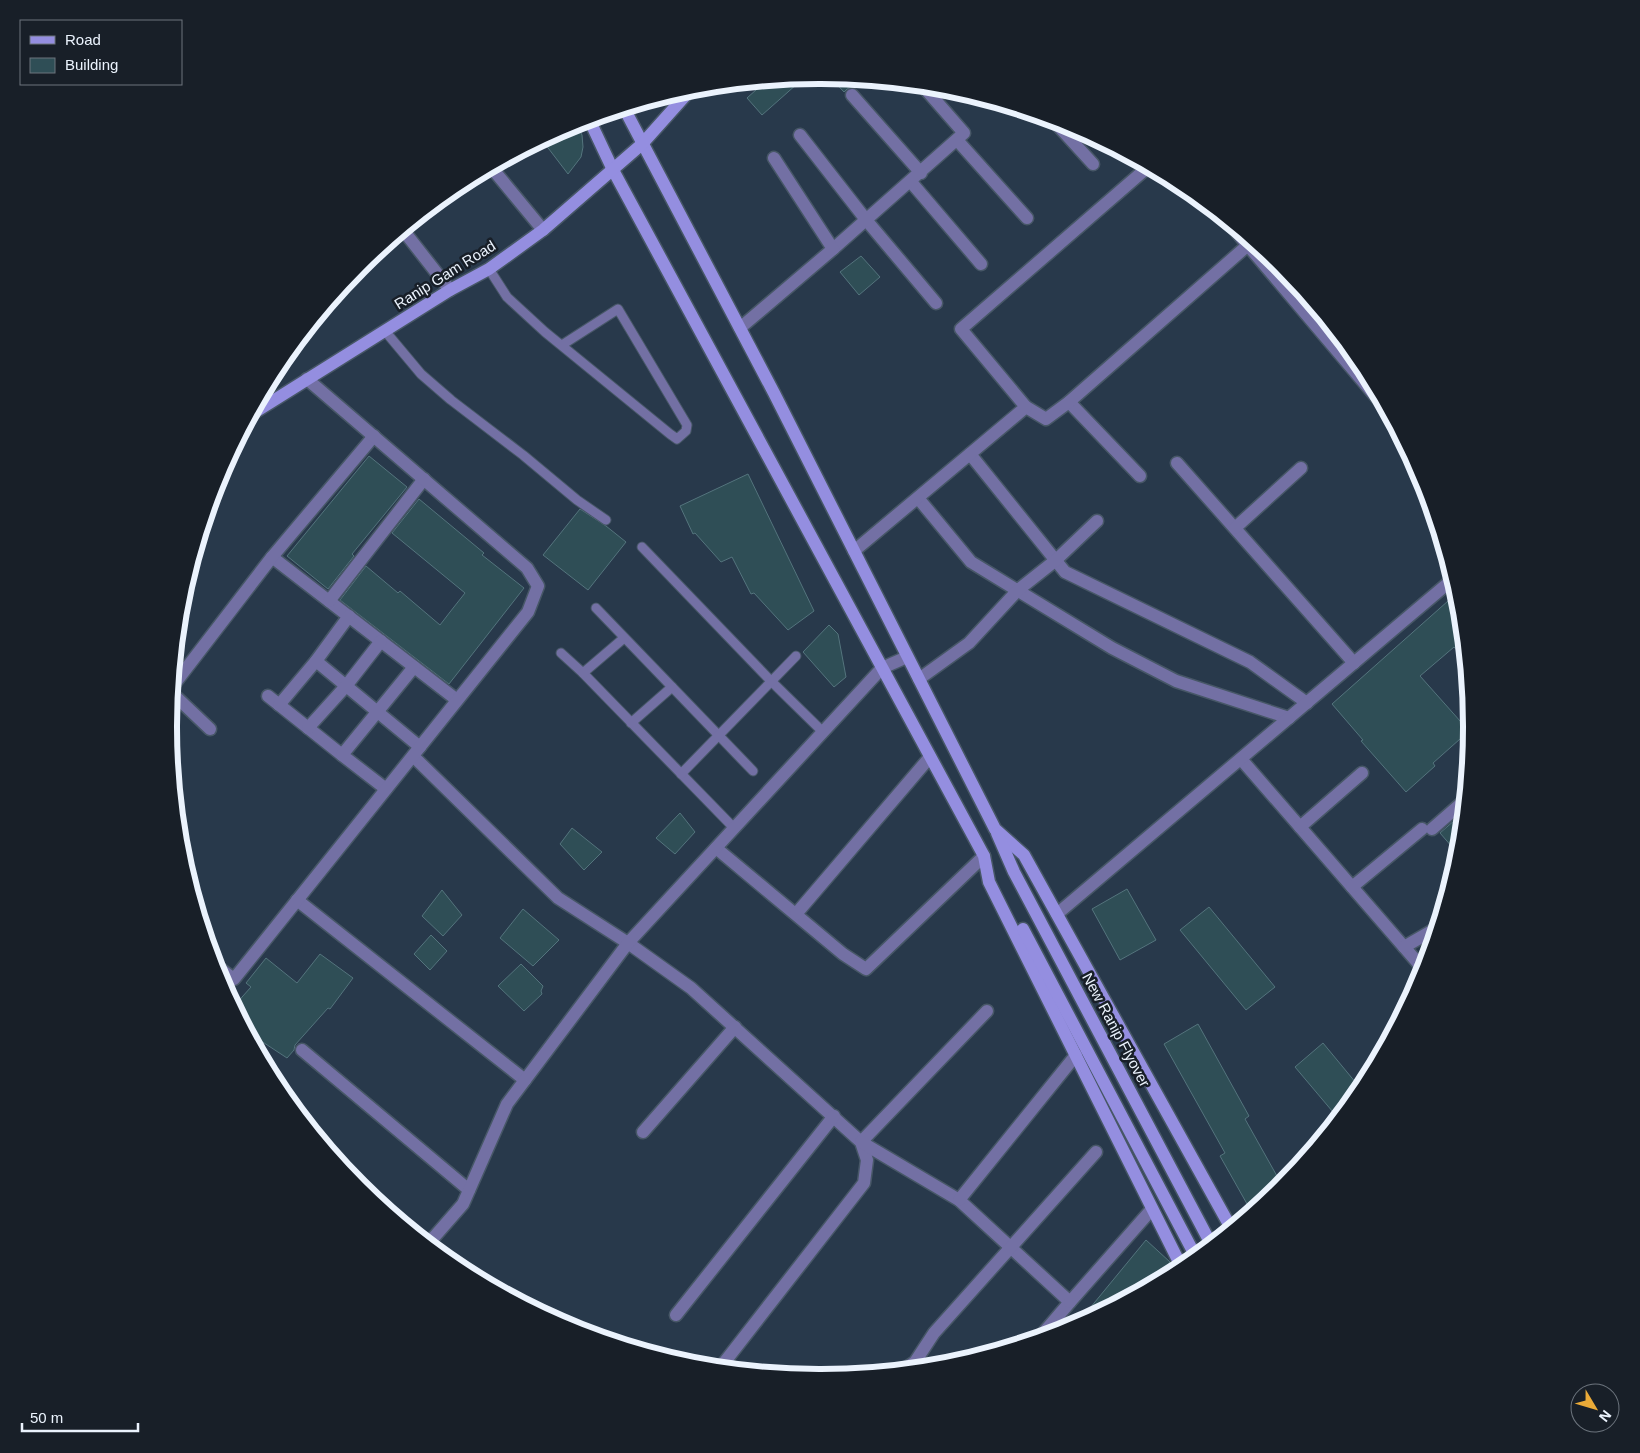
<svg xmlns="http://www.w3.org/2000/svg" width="1640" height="1453" viewBox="0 0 1640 1453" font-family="Helvetica,sans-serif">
  <rect width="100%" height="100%" fill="#28394b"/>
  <g fill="#2f4e56" stroke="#54747d">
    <polygon points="806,76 762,115 747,98 767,80"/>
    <polygon points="829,76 840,77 865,79 854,87 847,89 844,92"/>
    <polygon points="576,123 582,135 583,147 581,157 568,174 542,140"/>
    <polygon points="861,256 880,277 859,295 840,272"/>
    <polygon points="369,456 407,487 352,554 354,556 328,589 287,556"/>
    <polygon points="748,474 814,611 788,630 754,593 751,594 732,557 721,562 695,533 693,534 680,506"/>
    <polygon points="419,499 484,553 482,555 524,588 449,684 340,600 366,566 398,593 400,591 440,625 450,612 465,593 392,533"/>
    <polygon points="580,509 606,526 626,542 588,590 543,555"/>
    <polygon points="1457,593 1459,600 1465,659 1454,647 1420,676 1469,731 1433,763 1435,766 1406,792 1361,741 1363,740 1332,704"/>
    <polygon points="829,625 838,634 846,677 834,687 803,652"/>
    <polygon points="680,813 695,832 675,854 656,838"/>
    <polygon points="1463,813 1459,854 1459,855 1440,833"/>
    <polygon points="572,828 602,852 584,870 560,844"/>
    <polygon points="1127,889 1156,940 1120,960 1092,909"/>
    <polygon points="442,890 462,915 443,936 422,916"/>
    <polygon points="1209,907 1275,987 1246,1010 1180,930"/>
    <polygon points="523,909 559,940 533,966 500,938"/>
    <polygon points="431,935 447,951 430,970 414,954"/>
    <polygon points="320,954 353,978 330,1009 328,1008 295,1045 294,1050 287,1058 249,1033 234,1006 251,987 246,983 266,958 297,983"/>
    <polygon points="521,964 543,986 541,991 542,994 524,1011 498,986"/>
    <polygon points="1198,1024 1249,1116 1245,1119 1282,1185 1251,1211 1220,1156 1225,1153 1164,1044"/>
    <polygon points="1323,1043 1361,1089 1338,1118 1295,1067"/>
    <polygon points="1146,1240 1170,1262 1152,1284 1076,1325"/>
  </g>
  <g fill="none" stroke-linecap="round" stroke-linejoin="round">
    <g stroke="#475767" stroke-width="11">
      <g id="lane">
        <polyline points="489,269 507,297 545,332 670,434 677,439 686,431 687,425 618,309 562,345"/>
        <polyline points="385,331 421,374 451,400 523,455 577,500 606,520"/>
        <polyline points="642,547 771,681 823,732"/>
        <polyline points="596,608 753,771"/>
        <polyline points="561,653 583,673 734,828"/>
        <polyline points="583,673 624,638"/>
        <polyline points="631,723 672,687"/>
        <polyline points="681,774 796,656"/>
      </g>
    </g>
    <g stroke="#475767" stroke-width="15">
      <g id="street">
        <polyline points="852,95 921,173"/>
        <polyline points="1052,119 1093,164"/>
        <polyline points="800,135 867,221 936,303"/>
        <polyline points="957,140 1027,218"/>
        <polyline points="491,167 543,230"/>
        <polyline points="911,182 981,264"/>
        <polyline points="1229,223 1383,405"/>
        <polyline points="403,230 450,290"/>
        <polyline points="833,249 964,133 922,85"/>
        <polyline points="740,328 833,249 774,158"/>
        <polyline points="1069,402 1140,476"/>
        <polyline points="1026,407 1046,419 1069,402 1248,245"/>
        <polyline points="970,454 1065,572 1250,662 1307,703"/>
        <polyline points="1177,463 1354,663"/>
        <polyline points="918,498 971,562 1112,648 1176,681 1289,718"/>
        <polyline points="1235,528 1301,468"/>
        <polyline points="854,551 1026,407 961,329 1148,167"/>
        <polyline points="272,557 457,700"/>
        <polyline points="329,601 424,479"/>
        <polyline points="316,661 420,747"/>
        <polyline points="919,679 969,643 1018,590 1056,560 1097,521"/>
        <polyline points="172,687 272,557 374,436"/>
        <polyline points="172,693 210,729"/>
        <polyline points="268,696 342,755"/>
        <polyline points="279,705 316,661 349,616"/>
        <polyline points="308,728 346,686 381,641"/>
        <polyline points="413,756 558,898 628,943 691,988 861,1142 867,1160 864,1183 720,1368"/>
        <polyline points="1241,759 1418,963"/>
        <polyline points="386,789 342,755 414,667"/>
        <polyline points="1300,827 1362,773"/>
        <polyline points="1432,829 1464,801"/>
        <polyline points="716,848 843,954 866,969 984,856"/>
        <polyline points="1352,887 1422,829"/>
        <polyline points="297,900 525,1080"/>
        <polyline points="796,914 930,757"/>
        <polyline points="1057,914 1453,579"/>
        <polyline points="1404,947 1437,928"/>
        <polyline points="215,965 234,979 528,612 538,586 527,568 307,379"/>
        <polyline points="987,1011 861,1142 959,1200 1070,1302 1040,1337"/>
        <polyline points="302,1050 469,1190"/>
        <polyline points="643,1132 735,1027"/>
        <polyline points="959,1200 1076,1055"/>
        <polyline points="428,1244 463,1204 507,1104 628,943 882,668 907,657"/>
        <polyline points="1070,1302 1152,1209"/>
        <polyline points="676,1315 834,1116"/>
        <polyline points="903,1370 915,1362 934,1333 1096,1152"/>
      </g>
    </g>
    <g stroke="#475767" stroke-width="15">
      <g id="secondary">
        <polyline points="624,108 774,393 995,829 1024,855 1231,1228"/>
        <polyline points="589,119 613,170 984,856 989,882 1182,1268"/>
        <polyline points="252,414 450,290 489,269 543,230 642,144 693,87"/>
        <polyline points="997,833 1014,872 1211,1244"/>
        <polyline points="1023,929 1196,1257"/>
      </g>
    </g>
    <use href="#lane" stroke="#7370a4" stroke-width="9"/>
    <use href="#street" stroke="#7370a4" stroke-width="12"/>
    <use href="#secondary" stroke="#948ee0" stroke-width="12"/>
  </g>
  <g text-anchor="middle" stroke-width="5" stroke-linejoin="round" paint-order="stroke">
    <g font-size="15" fill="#ebf3fd" stroke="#181f28">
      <text transform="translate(445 275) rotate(-32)" y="5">Ranip Gam Road</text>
      <text transform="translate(1116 1030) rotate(62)" y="5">New Ranip Flyover</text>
    </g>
  </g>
  <path d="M0 0H1640V1453H0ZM819 84H821A642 642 0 0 1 1463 726V727A642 642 0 0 1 821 1369H819A642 642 0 0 1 177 727V726A642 642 0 0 1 819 84Z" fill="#181f28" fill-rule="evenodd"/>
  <path fill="none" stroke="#ebf3fd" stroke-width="6" d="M819 84H821A642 642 0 0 1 1463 726V727A642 642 0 0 1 821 1369H819A642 642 0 0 1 177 727V726A642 642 0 0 1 819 84Z"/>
  <rect x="20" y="20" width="162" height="65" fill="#181f28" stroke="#6c747d"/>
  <rect x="30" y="36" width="25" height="8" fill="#948ee0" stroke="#6c747d"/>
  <text x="65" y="45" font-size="15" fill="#ebf3fd">Road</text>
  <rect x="30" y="58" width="25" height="15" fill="#2f4e56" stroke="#6c747d"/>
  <text x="65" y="70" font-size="15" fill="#ebf3fd">Building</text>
  <g transform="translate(1595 1408) rotate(128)"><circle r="24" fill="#181f28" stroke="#6c747d"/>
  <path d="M0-4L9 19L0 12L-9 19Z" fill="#eaaa38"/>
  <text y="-8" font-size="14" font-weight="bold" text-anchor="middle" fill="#ebf3fd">N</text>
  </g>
  <path d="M22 1423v8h116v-8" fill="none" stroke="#ebf3fd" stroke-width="2.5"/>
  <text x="30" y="1423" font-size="15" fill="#ebf3fd" stroke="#181f28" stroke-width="4" paint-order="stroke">50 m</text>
</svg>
